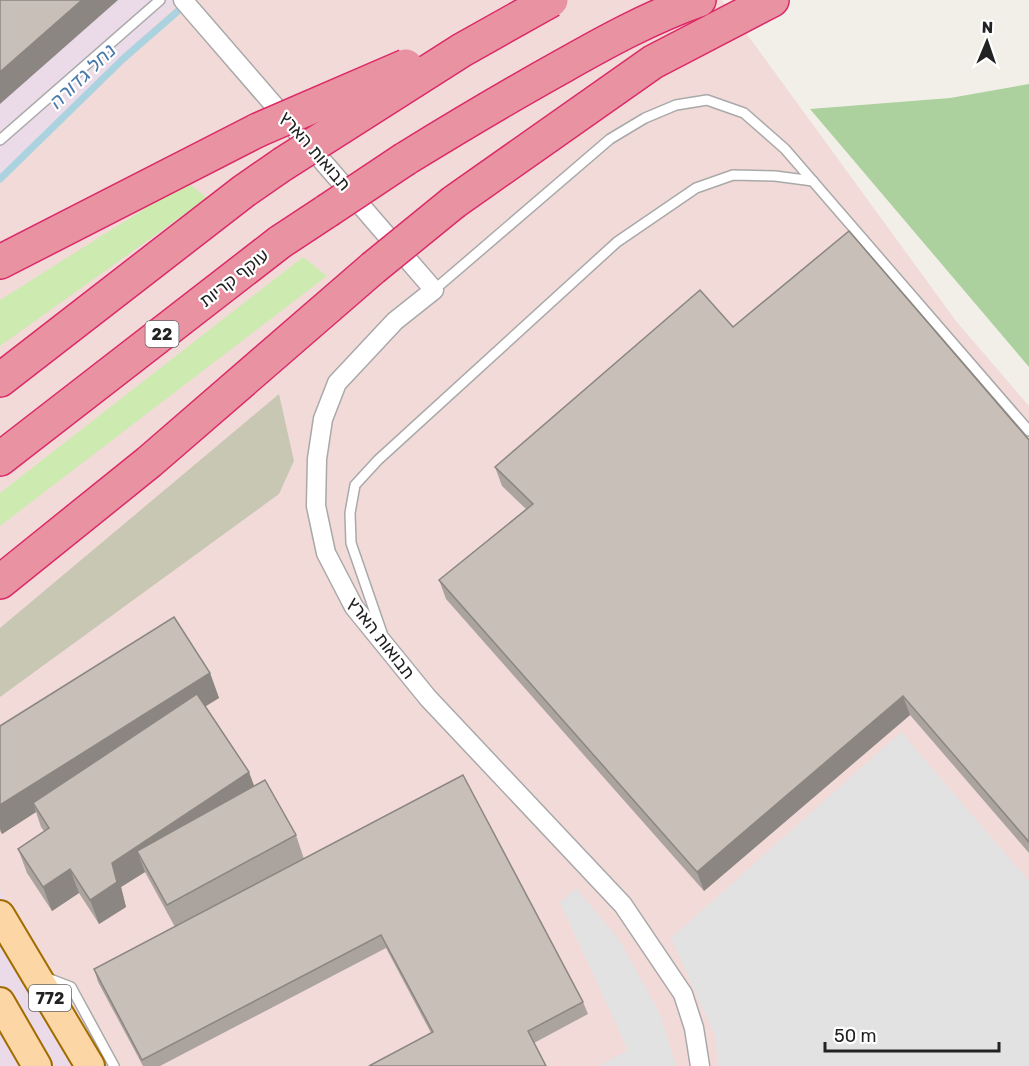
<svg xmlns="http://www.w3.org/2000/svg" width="1029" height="1066" viewBox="0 0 1029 1066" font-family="Rubik,Heebo,sans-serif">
  <rect width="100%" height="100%" fill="#f2efe9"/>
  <polygon fill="#f2dad9" points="0,0 722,0 956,321 1029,406 1029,1066 99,1066 0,890"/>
  <g fill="#ebdbe8">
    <polygon points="0,0 180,0 0,176"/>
    <polygon points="0,890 99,1066 0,1066"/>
  </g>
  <polygon fill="#c7c7b4" points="279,394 294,461 279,494 0,697 0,628"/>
  <g fill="#cdebb0">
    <polygon points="187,182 207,198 0,346 0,300"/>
    <polygon points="303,257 327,276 0,526 0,493"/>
  </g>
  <polygon fill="#add19e" points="1029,84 1029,367 810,109 950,98"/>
  <g fill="#e2e2e2">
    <polygon points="901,732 1029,881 1029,1066 718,1066 715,1036 671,938"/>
    <polygon points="576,888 620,941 660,1014 676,1066 599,1066 628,1050 560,903"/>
  </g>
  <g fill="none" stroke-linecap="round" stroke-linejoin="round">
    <polyline stroke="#aad3df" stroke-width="7" points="0,179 124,58 186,4"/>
    <g stroke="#a9a9a9" stroke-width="12">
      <g id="lane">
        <polyline points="0,140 160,0"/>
        <polyline points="434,290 610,139 645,118 676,105 707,100 744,113 785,149 1029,431"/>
        <polyline points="382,633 351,543 350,513 355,485 378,460 617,242 696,188 733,175 775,176 813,181"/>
        <polyline points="45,977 71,987 114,1066"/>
      </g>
    </g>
    <g stroke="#a9a9a9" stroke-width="21">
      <polyline id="street" points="183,0 434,290 395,321 337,383 323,419 317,459 316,506 326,553 354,607 428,698 623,905 683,994 694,1028 700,1066"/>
    </g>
    <g stroke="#a06b00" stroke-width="32">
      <g id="primary">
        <polyline points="0,915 90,1066"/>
        <polyline points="0,1002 37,1066"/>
      </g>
    </g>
    <g stroke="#dc2a67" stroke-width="36">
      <g id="highway">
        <path d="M405,159c52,-32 104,-63 158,-93 44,-25 88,-49 136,-66"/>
        <polyline points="454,202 653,62 772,0"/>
        <polyline points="0,262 258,130"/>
        <polyline points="0,380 244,191 283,164"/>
        <polyline points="0,459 280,242 327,211"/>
        <polyline points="0,582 149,462 373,268"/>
      </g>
    </g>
    <use href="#lane" stroke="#fff" stroke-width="9"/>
    <use href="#street" stroke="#fff" stroke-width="18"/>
    <use href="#primary" stroke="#fcd6a4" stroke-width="28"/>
    <use href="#highway" stroke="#e892a2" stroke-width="33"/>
    <g stroke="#dc2a67" stroke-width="36" stroke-linecap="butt">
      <g id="highway-bridge">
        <polyline points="258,130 406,66"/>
        <polyline points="283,164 462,50 551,0"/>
        <polyline points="327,211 405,159"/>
        <polyline points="373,268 454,202"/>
      </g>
    </g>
    <use href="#highway-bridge" stroke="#e892a2" stroke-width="33"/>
  </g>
  <g fill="#aba49e">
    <polygon points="733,327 1029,440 1029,853 910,715 704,891 446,599 439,580 526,509 502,486 495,467"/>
    <polygon points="210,673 219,698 205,706 254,786 296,835 304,859 583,1002 588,1014 534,1043 431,1033 386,948 160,1066 143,1066 98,982 94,969 175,927 145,872 121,887 126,907 99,924 79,893 52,911 27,873 18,849 44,831 41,827 36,812 2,834 0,831 0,726"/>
  </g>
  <g fill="#8b8681">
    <polygon points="82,0 118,0 0,104 0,72"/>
    <polygon points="210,673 219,698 38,811 33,803 36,812 2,834 0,828 0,805"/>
    <polygon points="903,696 910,715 704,891 697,872"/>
    <polygon points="249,772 258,796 137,851 145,872 121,887 126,907 99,924 90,900 112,863"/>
    <polygon points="70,869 79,893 52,911 43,887"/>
  </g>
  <g fill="#c7bfb8" stroke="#8b8681" stroke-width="1.5">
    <polygon points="0,0 82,0 0,72"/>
    <polygon points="849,231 1029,440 1029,842 903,696 697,872 439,580 533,504 495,467 700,290 733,327"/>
    <polygon points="174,617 210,673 0,805 0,726"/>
    <polygon points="197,694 249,772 112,863 117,882 90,900 70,869 43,887 18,849 49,828 33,803"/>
    <polygon points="463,775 583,1002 528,1031 546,1066 369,1066 433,1032 381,935 142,1060 94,969"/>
    <polygon points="265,780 296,835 167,905 137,851"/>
  </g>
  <g text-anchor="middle" stroke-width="4.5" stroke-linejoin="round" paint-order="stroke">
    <g fill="#fff" stroke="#646464" stroke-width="1.5">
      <rect x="145.5" y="321" width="33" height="26" rx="4.5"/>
      <rect x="29" y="985" width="42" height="26" rx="4.5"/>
    </g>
    <g font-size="16" font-weight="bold" fill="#222">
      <text x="162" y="340">22</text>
      <text x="50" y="1004">772</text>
    </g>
    <g font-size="18" fill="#222" stroke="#fff">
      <text transform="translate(315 151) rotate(49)" y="6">תבואות הארץ</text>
      <text transform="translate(234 278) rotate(-38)" y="6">עוקף קריות</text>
      <text transform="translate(381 638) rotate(52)" y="6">תבואות הארץ</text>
    </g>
    <g font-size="20" font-style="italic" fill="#4a7aab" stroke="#fff">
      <text transform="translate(82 76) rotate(-44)" y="7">נחל גדורה</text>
    </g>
  </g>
  <g transform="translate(987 42) rotate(2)" stroke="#ffffff" stroke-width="4.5" paint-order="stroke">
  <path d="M0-4.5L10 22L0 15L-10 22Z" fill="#222222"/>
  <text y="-9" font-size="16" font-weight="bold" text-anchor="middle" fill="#222222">N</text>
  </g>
  <path d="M825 1042v9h174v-9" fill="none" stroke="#222222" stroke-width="3"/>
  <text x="834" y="1042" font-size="18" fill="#222222" stroke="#ffffff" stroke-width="4.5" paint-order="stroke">50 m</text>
</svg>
